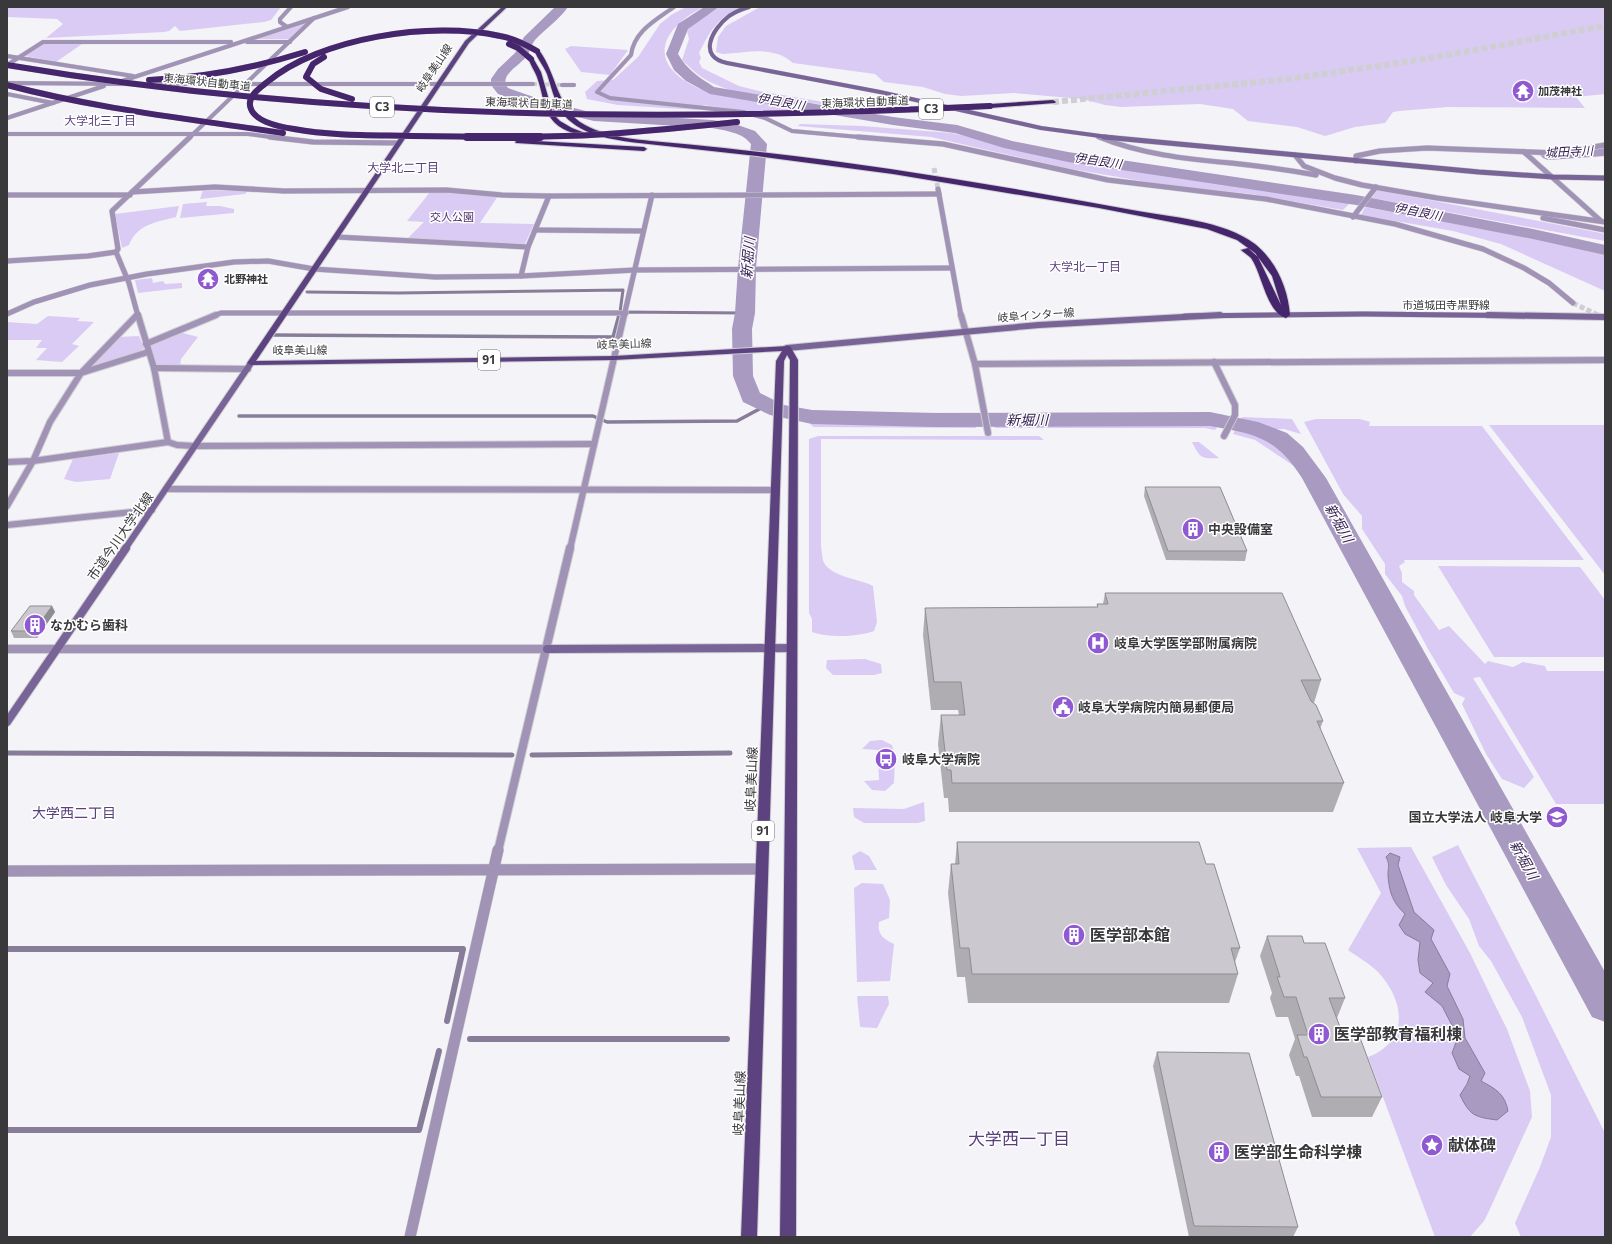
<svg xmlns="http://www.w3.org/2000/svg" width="1612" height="1244" viewBox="0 0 1612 1244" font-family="'Noto Sans','Noto Sans JP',sans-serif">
  <rect width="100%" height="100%" fill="#f4f3f8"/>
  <g fill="#dacbf4">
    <polygon points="7,7 281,7 271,20 264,22 180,31 175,26 169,31 164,32 46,38 63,24 57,19 7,17"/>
    <path d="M686,7h17c-45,24 -56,58 -3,82l101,22 -48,1 -50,-7 -6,5 -79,-5 -31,-6 -2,-7 12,-11 16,-1 25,-23 22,-33 11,-9z"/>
    <path d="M720,7h23c-26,10 -32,23 -44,46l2,5 -2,4 3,6 37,18 20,5 88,15c-43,-4 -107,-5 -144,-28 -8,-5 -14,-12 -21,-18l7,-21 -2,-8 6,-7z"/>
    <path d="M760,7h845v87l-29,3 9,11 -137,-1 -49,4 -6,1 -8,11 -30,4 -30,9 -28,-9 -49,-6 -15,-12 -33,-5 -79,3 -16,-2 -23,-6 -68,-6 -53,3 -16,-2 -22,-7 -39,-5 -9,-8 -82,-11c-20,-18 -46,-10 -70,-9l-7,-2 2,-15 8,-11z"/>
    <polygon points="300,23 306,23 289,39 253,39"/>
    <polygon points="43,44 82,44 56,62 25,56"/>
    <polygon points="571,46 628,50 610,75 581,72 565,49"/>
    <polygon points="800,124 862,126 952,133 1065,159 1127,170 1190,180 1275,189 1350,203 1343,210 1251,194 1164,185 1066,168 931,137 798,126"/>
    <polygon points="203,190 248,191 245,194 200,199"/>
    <polygon points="1377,190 1591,231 1605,234 1605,241 1372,198"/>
    <polygon points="430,192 498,196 480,223 534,224 524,246 407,239 424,222 407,221"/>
    <polygon points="207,202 206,206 220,206 234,209 234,213 180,218 183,204"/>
    <path d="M179,206l-3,11c-19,5 -39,7 -47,28l-7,3 -7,-34z"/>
    <polygon points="1365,207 1605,252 1605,291 1501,244 1453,231 1361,215"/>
    <polygon points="152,278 153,283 163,281 165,284 182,283 182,288 138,293 135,280"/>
    <polygon points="48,316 80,318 77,321 94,322 72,344 79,346 62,362 36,360 47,348 36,348 42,340 7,340 7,322 37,324"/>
    <polygon points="179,332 198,337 181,359 180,366 156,364 150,346"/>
    <polygon points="139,336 144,348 140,352 89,369 119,337"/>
    <polygon points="812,412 973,413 971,418 812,416"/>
    <polygon points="992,413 1224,414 1207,417 993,418"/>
    <polygon points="1242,417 1292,419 1301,434 1284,429 1276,429 1279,445 1306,465 1297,468 1255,440 1233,434"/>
    <polygon points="810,419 976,423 976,428 814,427 811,425"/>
    <polygon points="1316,419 1360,419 1370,422 1369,426 1482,426 1584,560 1404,560 1405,562 1399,566 1402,573 1402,582 1414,591 1414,595 1439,630 1449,626 1485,664 1488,661 1513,667 1523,662 1545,666 1547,671 1605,671 1605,804 1556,804 1480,677 1473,678 1534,777 1524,788 1502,779 1486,754 1462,704 1465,698 1454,693 1428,649 1405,606 1402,596 1385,574 1385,564 1362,529 1362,516 1343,494 1304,422"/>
    <polygon points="1210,421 1220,423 1215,430 1205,428 995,428 993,422"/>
    <polygon points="1489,425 1605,425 1605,575"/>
    <path d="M818,436h221l5,4 -223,-1v108c1,4 1,12 3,16 10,15 34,15 49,23l4,36 -3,9c-17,6 -45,7 -62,1v-13l-3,-6v-174z"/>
    <path d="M1192,442h7l20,16c-18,1 -19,0 -27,-16z"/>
    <polygon points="119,453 110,479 76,482 64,479 73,459"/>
    <polygon points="1438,566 1580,567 1605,600 1605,657 1494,657"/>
    <polygon points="865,659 881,664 882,673 874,675 833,675 826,668 827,660"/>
    <polygon points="882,740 892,745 895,757 894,783 885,791 872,790 864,781 879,780 878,750 862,749 870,741"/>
    <polygon points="924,802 925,821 918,823 864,823 854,817 853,808 904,809"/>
    <polygon points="1458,845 1534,992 1605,1133 1605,1237 1521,1237 1515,1223 1540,1167 1551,1137 1551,1095 1522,1017 1491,961 1479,946 1469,919 1446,885 1432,857"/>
    <path d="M1411,847l59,106 26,54 11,22 23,62 2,26 -43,94 -5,10 -14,16h-35l-67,-180c42,-16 37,-56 10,-85 -8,-8 -20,-15 -30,-22l33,-57 -24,-45z"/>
    <polygon points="860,851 869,856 877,870 855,870 852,856"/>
    <path d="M862,883l21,1 7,16 -1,18 -10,4c-2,13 5,17 15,22l-4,37 -33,1 -3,-94z"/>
    <polygon points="857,996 888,996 889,1004 877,1028 860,1027"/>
  </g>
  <path fill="#a89ac1" stroke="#877d99" d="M1390,853l10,4 -2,8 16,47 20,18 -3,9 19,35 -3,12 16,33 2,19 20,35 -4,8c15,8 24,13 27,30l-11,9c-22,-3 -27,-4 -37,-25l7,-11 3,-8 -11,-7 -7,-16 6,-16 -16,-31 -17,-14 8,-9 -13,-10 -2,-13 2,-18 -15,-8 -6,-9 6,-11c-12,-11 -16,-22 -17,-39 0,-8 2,-11 -2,-18z"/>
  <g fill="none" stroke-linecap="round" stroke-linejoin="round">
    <g stroke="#877d99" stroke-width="3">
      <polyline points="307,292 398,293 623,290 620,312"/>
      <polyline points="619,316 620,312 745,313"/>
    </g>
    <g stroke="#877d99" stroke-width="3.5">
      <polyline points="271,335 613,337 619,315"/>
      <polyline points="239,416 593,416 607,422 737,421 767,405"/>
    </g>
    <g stroke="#877d99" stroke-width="5">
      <polyline points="7,753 512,755"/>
      <polyline points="532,755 730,753"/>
    </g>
    <g stroke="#877d99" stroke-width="6">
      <polyline points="7,949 463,949 447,1021"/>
      <polyline points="470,1039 727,1039"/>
      <polyline points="7,1130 419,1130 439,1051"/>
    </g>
    <g fill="#a89ac1" fill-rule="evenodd">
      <path d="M555,7h13c-9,13 -23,22 -33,33 -4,5 -5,12 -9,17 -7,9 -28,19 -18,31l34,12 52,13 118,7 20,3 23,8 12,13 -11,124 -1,45 -3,16 1,47 7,17 24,12 28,5 121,3 277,-1 48,10 29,11 16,14 23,31 279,494v50l-13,-5 -290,-539c-26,-41 -47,-44 -92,-52l-277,1 -121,-3 -42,-9 -27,-13 -10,-26 -1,-47 3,-16 3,-45 13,-124c-9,-12 -25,-13 -39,-16l-118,-7 -62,-15 -34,-12 -7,-9v-6l7,-10 17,-16 9,-16z"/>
      <path d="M704,7h15l-31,22 -10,25c9,16 21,23 36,33l179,30 64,8 55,16 56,11 288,43 177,34 72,16v10l-72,-16 -177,-34 -288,-43 -64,-14 -49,-15 -62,-8 -183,-31 -24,-13 -12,-11 -8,-16 12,-30z"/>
      <polygon points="1605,146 1605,156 1548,160 1543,158 1540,155 1543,152 1548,150"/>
    </g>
    <polyline stroke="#cfced2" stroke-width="4" stroke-dasharray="4 2" stroke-linecap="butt" points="533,84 562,85"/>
    <g stroke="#cfced2" stroke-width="5" stroke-dasharray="5 2.5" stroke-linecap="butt">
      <polyline points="934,168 938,189"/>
      <polyline points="1573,303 1600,316"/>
    </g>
    <polyline stroke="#cfced2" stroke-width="6" stroke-dasharray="6 3.5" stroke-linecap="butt" points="1598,315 1603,318"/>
    <polyline stroke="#cfced2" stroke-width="6" stroke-dasharray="6 3" stroke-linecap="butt" points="1053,102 1289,79 1431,58 1605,26"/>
    <g stroke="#cfced2" stroke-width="4.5">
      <g id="street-far4">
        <path d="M674,7c-18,13 -40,24 -43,48l-34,37 13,6 133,14 22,6 27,13 78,7"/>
        <polyline points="287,27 280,22 280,19 291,7"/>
        <polyline points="247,42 290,42"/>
        <polyline points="7,56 133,76"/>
        <polyline points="7,65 43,42 231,42"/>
        <polyline points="119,82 348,7"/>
        <polyline points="7,83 128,84"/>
        <polyline points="156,84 533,84"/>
        <polyline points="562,85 574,85"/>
        <polyline points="7,94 53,103"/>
        <polyline points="7,118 104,86"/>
        <polyline points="7,134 248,134 278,138"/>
        <polyline points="1097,136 1101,138"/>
        <polyline points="189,138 314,18"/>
      </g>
    </g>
    <g stroke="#cfced2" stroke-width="6">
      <g id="street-far3">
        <polyline points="270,137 313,142 399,143"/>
        <polyline points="858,137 943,144 1108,180 1266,199 1395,224 1483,249 1524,268 1549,283 1573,303"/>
        <path d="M1099,137c42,17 86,22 132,26 28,3 57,7 85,12"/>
        <polyline points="1524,152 1601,221"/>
        <polyline points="1295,155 1304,166 1335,178 1362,185 1437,198 1605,222"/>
        <polyline points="1356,161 1356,156 1380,151 1427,148 1558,153 1605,145"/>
        <polyline points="938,189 961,316"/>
        <polyline points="132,192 215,187 284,191 446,190 502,195 549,196 939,194"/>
        <polyline points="7,195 130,195"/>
        <polyline points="1353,217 1376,187"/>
        <polyline points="1543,218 1605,230"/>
        <polyline points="535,230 643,231"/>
        <polyline points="337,237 528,247"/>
        <polyline points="7,261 88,256 116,252"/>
        <polyline points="521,276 528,247 549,196"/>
        <polyline points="7,314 34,302 90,285 147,274 234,262 268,261 314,269 435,277 521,276 635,270 951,268"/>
        <polyline points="136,316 138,314"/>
        <polyline points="138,316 129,283 116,252 118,249 112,211 190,137"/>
        <polyline points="213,316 221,313 626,313"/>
        <polyline points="624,316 652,195"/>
      </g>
    </g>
    <g stroke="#cfced2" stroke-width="8">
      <g id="street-far2">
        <polyline points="138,315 154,368 168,442"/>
        <polyline points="961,315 975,364 988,433"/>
        <polyline points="146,344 216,315"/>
        <polyline points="1214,362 1235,405 1235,415 1224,436"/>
        <polyline points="975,364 1605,360"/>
        <polyline points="154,368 248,369"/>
        <polyline points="7,373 81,373 148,352"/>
        <polyline points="7,462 33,461 168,442 177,445 194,446 594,444"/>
        <polyline points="166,489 776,490"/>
        <polyline points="7,506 33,461 50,422 81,373 137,315"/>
        <polyline points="7,525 152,510"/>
        <polyline points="570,549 624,315"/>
      </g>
    </g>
    <g stroke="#cfced2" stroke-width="10">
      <g id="street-far1">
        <polyline points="7,649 547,649"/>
        <polyline points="498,851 570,548"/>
      </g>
    </g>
    <g stroke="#cfced2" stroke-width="12">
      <g id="street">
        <polyline points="7,871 762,869"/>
        <polyline points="410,1237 498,850"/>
      </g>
    </g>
    <g stroke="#cfced2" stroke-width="4.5">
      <path id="secondary-far3" d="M749,7c-7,2 -14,5 -20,9 -17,13 -32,41 -2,47l153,29 161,36 74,10"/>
    </g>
    <g stroke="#cfced2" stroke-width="6">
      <g id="secondary-far2">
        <polyline points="1104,137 1479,172 1553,177 1605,178"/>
        <polyline points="1184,316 1364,314 1553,316"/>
      </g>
    </g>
    <g stroke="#cfced2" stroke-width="8">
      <g id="secondary-far1">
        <polyline points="1488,315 1605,317"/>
        <polyline points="787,348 1039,325 1220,315"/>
        <polyline points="125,549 251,363"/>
      </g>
    </g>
    <g stroke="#cfced2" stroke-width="10">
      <g id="secondary">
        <polyline points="547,649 793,648"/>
        <polyline points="7,722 126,548"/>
      </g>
    </g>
    <g stroke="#cfced2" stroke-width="2">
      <polygon id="primary" points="502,7 507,7 469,43 256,361 614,356 787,346 790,346 798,360 796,1237 780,1237 790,360 787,355 784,361 757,1237 741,1237 776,361 782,351 614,360 251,365 247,363 465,41"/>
    </g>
    <g stroke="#cfced2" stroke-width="2">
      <g id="highway">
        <path d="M535,50h4c18,24 18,60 46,75 26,14 59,15 88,18 22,2 45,4 68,7 131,14 261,36 391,60 38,7 91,10 123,34 21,17 33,44 35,71l-4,3c-20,-6 -24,-45 -35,-60 -3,-3 -7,-5 -10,-8l7,-2 10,9 23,48 -9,-29 -17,-23 -18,-13 -30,-11 -108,-21 -206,-34 -136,-18 -118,-13c-26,-3 -62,-8 -78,-32 -7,-11 -10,-25 -14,-37 -3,-8 -12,-18 -12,-24z"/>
        <path d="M529,58h4l8,14 12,42 7,7 12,7 18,7v2c-5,1 -12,-2 -17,-4 -31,-10 -27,-31 -36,-56 -2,-6 -8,-14 -8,-19z"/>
        <polygon points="1053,100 1056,102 1055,103 990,108 987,106 990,104"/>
        <polygon points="518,140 644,147 647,149 644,151 516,143 515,142"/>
      </g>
    </g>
    <use href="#street-far4" stroke="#a093b6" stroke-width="4"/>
    <use href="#street-far3" stroke="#a093b6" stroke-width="5"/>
    <use href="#street-far2" stroke="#a093b6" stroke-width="6"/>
    <use href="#street-far1" stroke="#a093b6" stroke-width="8"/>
    <use href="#street" stroke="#a093b6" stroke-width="11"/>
    <use href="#secondary-far3" stroke="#786497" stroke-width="4"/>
    <use href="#secondary-far2" stroke="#786497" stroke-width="5"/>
    <use href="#secondary-far1" stroke="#786497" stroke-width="6"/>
    <use href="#secondary" stroke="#786497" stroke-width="8"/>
    <use href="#primary" fill="#5c4380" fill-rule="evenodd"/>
    <use href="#highway" fill="#45256b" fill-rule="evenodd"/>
    <g stroke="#cfced2" stroke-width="6" stroke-linecap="butt">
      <g id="highway-bridge-far1">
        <polyline points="509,44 518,48 531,59"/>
        <path d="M537,51c-12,-7 -24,-13 -37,-15 -68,-15 -180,1 -234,47 -8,6 -20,15 -15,26 5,13 30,18 43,20 38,7 79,6 118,7 59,1 119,2 179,-1 49,-3 97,-8 146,-13"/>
        <polyline points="324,57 313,64 306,77 321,89 352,99"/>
        <path d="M7,65c324,55 655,57 983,41"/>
        <path d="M149,80c54,-2 105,-12 156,-28"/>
        <path d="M7,85c90,24 184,34 276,48"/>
      </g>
    </g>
    <g stroke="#cfced2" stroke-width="8" stroke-linecap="butt">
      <polyline id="highway-bridge" points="467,137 540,137"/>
    </g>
    <use href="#highway-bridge-far1" stroke="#45256b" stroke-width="6"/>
    <use href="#highway-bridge" stroke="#45256b" stroke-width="8"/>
  </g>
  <g fill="#afadb2">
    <polygon points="1145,487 1247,551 1245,561 1166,560 1144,496"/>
    <polygon points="1105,593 1321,680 1314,703 1323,721 1320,729 1344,783 1333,812 949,812 948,798 944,798 938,744 941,715 959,715 958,710 931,710 923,635 925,608 1097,607 1097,604 1103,604"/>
    <polygon points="52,606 55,612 37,638 14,638 11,631"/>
    <polygon points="957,842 1206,864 1240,948 1235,962 1238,974 1229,1003 968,1003 965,977 957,977 948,893 951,864 955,864"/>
    <polygon points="1267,936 1304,943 1345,998 1337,1018 1343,1035 1382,1097 1372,1117 1312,1117 1299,1076 1296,1076 1289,1055 1295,1039 1288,1017 1276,1017 1270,998 1272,993 1260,956"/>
    <polygon points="1157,1052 1298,1227 1293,1237 1189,1237 1153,1066"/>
  </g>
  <polygon fill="#8e8d91" points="52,606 55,612 37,638 34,631"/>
  <g fill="#cbc9cf" stroke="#8e8d91">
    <polygon points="1145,487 1220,487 1247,551 1168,551"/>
    <polygon points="1105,593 1282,593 1321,680 1301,680 1311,701 1316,705 1323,721 1317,721 1344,783 952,783 951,770 947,770 941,715 965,715 961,682 934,682 925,608 1098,607 1097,604 1108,604"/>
    <polygon points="30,606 52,606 34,631 11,631"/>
    <polygon points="957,842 1199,842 1206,864 1214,864 1240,948 1231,948 1238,974 972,974 969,948 960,948 951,864 959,864"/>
    <polygon points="1267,936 1302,936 1304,943 1325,943 1345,998 1329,998 1343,1035 1359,1035 1382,1097 1321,1097 1307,1057 1304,1057 1297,1035 1308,1035 1296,997 1284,997 1277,977 1280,977"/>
    <polygon points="1157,1052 1249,1053 1298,1227 1194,1226"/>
  </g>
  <defs>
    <g id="temple-disc" transform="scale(1.15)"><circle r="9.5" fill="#8f59d1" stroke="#fff"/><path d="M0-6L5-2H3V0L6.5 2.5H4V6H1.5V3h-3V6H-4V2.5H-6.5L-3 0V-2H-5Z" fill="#fff"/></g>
    <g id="building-disc" transform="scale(1.15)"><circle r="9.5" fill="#8f59d1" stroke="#fff"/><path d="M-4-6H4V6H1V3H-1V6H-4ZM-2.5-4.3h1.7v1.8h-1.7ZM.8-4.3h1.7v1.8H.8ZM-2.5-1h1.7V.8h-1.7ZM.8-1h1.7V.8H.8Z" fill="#fff"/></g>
    <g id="hospital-disc" transform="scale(1.15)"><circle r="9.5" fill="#8f59d1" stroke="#fff"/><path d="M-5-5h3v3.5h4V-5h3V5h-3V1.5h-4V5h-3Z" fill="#fff"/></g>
    <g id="civic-disc" transform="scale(1.15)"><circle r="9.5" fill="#8f59d1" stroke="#fff"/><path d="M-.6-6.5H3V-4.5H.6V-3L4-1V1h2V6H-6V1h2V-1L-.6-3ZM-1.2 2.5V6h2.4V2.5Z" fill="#fff"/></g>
    <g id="bus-disc" transform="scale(1.15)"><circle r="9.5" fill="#8f59d1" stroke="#fff"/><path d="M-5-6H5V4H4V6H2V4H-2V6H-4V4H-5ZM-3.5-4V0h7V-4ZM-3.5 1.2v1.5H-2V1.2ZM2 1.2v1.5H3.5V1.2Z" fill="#fff"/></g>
    <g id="university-disc" transform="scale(1.15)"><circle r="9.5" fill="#8f59d1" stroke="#fff"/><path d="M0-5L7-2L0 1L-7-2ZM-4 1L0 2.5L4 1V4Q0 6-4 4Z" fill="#fff"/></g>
    <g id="sight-disc" transform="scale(1.15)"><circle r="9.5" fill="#8f59d1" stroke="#fff"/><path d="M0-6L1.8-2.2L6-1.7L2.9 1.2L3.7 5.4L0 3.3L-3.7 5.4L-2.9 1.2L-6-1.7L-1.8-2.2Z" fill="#fff"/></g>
  </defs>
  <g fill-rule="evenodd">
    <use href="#temple-disc" x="1523" y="91"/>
    <use href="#temple-disc" x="208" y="279"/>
    <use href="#building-disc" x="1193" y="529"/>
    <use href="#building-disc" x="35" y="625"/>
    <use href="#hospital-disc" x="1098" y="643"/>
    <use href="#civic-disc" x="1063" y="707"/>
    <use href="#bus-disc" x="886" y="759"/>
    <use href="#university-disc" x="1557" y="817"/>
    <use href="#building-disc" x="1074" y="935"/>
    <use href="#building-disc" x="1319" y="1034"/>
    <use href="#sight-disc" x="1432" y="1145"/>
    <use href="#building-disc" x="1219" y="1152"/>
  </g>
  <g text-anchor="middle" stroke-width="3" stroke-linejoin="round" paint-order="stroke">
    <g font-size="11" fill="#39383b" stroke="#fff">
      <text transform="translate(434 68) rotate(-56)" y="4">岐阜美山線</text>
      <text transform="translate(207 82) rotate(6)" y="4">東海環状自動車道</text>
      <text transform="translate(865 102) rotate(-2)" y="4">東海環状自動車道</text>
      <text transform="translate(529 103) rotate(2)" y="4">東海環状自動車道</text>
      <text x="1446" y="309">市道城田寺黒野線</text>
      <text transform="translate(1036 315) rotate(-4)" y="4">岐阜インター線</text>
      <text transform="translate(624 344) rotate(-2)" y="4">岐阜美山線</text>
      <text x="300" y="354">岐阜美山線</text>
    </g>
    <g font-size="11" font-weight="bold" fill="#39383b" stroke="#fff" text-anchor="start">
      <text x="1538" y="95">加茂神社</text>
      <text x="224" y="283">北野神社</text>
    </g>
    <g font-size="11" fill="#4b3569" stroke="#fff">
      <text x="452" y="221">交人公園</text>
    </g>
    <g font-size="12" font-style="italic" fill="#362152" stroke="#fff">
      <text transform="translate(781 102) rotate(10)" y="4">伊自良川</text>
      <text transform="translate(1569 152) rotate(-3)" y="4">城田寺川</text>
      <text transform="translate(1098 161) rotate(8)" y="4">伊自良川</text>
      <text transform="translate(1418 212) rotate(11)" y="4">伊自良川</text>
    </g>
    <g fill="#fff" stroke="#747476" stroke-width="1">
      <rect x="370" y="97" width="24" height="20" rx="3"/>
      <rect x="919" y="99" width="24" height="20" rx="3"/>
      <rect x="478" y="350" width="22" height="20" rx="3"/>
      <rect x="752" y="821" width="22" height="20" rx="3"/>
    </g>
    <g font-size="12" font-weight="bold" fill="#39383b">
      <text x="382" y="111">C3</text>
      <text x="931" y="113">C3</text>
      <text x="489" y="364">91</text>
      <text x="763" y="835">91</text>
    </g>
    <g font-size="12" fill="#5a417d" stroke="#fff">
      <text x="100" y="125">大学北三丁目</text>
      <text x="403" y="172">大学北二丁目</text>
      <text x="1085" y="271">大学北一丁目</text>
    </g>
    <g font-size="13" font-weight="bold" fill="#39383b" stroke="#fff" text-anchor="start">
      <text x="1208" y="534">中央設備室</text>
      <text x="50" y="630">なかむら歯科</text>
      <text x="1114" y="648">岐阜大学医学部附属病院</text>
      <text x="1078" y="712">岐阜大学病院内簡易郵便局</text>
      <text x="902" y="764">岐阜大学病院</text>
      <text x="1542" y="822" text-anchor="end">国立大学法人 岐阜大学</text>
    </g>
    <g font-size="13" fill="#39383b" stroke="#fff">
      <text transform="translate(120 536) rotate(-55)" y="5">市道今川大学北線</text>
      <text transform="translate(751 779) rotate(-88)" y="5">岐阜美山線</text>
      <text transform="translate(739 1103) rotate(-88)" y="5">岐阜美山線</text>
    </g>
    <g font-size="14" font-style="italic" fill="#362152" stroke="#fff">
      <text transform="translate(748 258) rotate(-85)" y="5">新堀川</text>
      <text x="1027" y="425">新堀川</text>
      <text transform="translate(1339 523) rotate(61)" y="5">新堀川</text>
      <text transform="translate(1524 860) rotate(61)" y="5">新堀川</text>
    </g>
    <g font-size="14" fill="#5a417d" stroke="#fff">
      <text x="74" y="818">大学西二丁目</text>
    </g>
    <g font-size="16" font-weight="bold" fill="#39383b" stroke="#fff" text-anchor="start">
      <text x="1090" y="941">医学部本館</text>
      <text x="1334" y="1040">医学部教育福利棟</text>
      <text x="1448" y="1151">献体碑</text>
      <text x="1234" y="1158">医学部生命科学棟</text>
    </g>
    <g font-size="17" fill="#5a417d" stroke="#fff">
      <text x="1019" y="1145">大学西一丁目</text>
    </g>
  </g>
  <rect width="1612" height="1244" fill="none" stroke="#39383b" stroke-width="16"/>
</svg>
